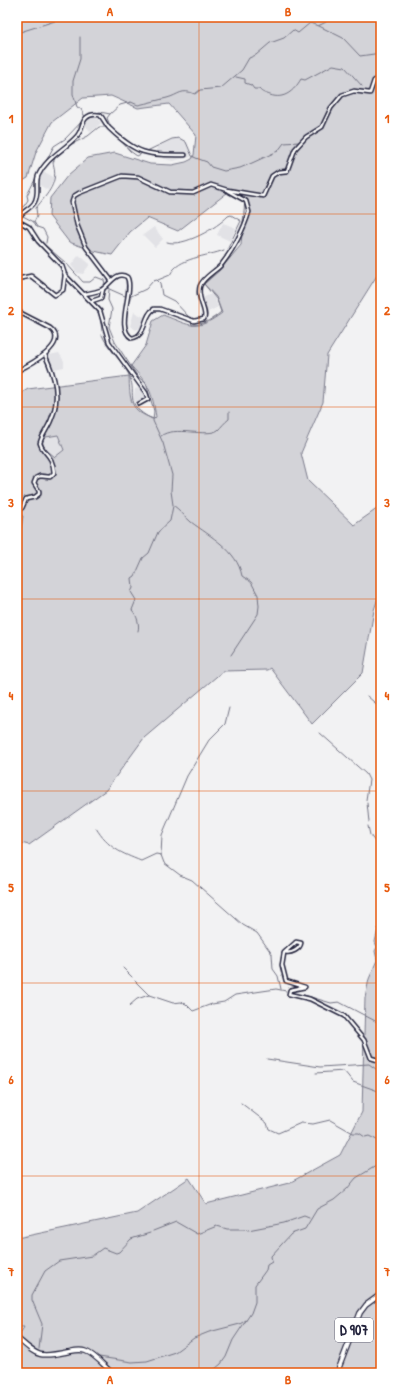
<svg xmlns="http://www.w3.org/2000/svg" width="398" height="1390" viewBox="0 0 398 1390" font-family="'Patrick Hand',sans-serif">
  <rect width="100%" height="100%" fill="#f2f2f3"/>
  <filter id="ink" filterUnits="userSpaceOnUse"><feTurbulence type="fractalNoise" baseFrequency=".025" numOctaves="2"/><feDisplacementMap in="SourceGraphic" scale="8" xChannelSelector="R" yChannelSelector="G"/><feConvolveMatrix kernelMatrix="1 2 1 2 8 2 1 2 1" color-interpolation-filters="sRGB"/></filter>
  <g filter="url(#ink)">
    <g fill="#e2e2e6">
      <polygon points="95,116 101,123 91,132 84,124 89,117"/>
      <polygon points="176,138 181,139 187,143 191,157 173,161 157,157 157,147"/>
      <polygon points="43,171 55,178 48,190 39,185 39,180"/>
      <polygon points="223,223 236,228 230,241 217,235"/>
      <polygon points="154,227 163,239 155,247 143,235"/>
      <polygon points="79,255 90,264 83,274 77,273 71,265"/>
      <polygon points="211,294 215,298 218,307 206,313 200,299"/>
      <polygon points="134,312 144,317 142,327 136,330 130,326"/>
      <polygon points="59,353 64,361 64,367 54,369 49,358 49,355"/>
      <polygon points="146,386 150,402 138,406 133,399 135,389"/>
      <polygon points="58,434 64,450 55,457 44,448 42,440 46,437"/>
    </g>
    <g fill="#d3d3d8" stroke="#7a7a8a" fill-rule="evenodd">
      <path d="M17,17h364v252l-54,86 -4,47 -22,51 7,28 46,44 27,-19v83l-7,21 -11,63 -51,51 -42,-56 -3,2 -44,1 -79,67 -38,52 -77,55 -12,-3v-308l4,-6 2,-12 -6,-1v-119l11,-7 101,-13c1,24 0,35 25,43l2,-2c-4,-26 -7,-32 -25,-51l15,-21 7,-24 10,-6c29,11 33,17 59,-2l-6,-16 -12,-13 16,-14 21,-25 4,-46 -13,-10 -54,42 -31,-13 -17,14 -18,23 -18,-4 -25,-9 -20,-26 1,-18 18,-23 20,-17 27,-5 35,11 22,1 14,-3 6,-3 2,-4 2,-20 -27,-31 -31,4 -27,-12 -28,2 -31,24 -16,30 -8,26 -11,6zM58,435l6,15 -9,7 -11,-9 -2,-8 4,-3z"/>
      <polygon points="381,916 381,1373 17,1373 17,1339 24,1327 17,1327 17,1238 137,1213 189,1178 206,1204 289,1183 340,1155 362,1112 365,998 369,979 377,960 375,951 377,947 375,942"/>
    </g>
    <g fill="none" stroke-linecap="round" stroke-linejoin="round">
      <g stroke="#727282" stroke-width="1">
        <polyline points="319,26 343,38 360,56 381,53"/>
        <polyline points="17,33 55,21"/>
        <polyline points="80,37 80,59 73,81 73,94 77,107 81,109 85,117"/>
        <path d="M236,77l9,2v4l6,2 3,4h5c3,4 6,4 11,6 14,5 24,-4 31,-16l4,1 28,-15 12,2 17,19"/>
        <path d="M92,114l8,-2 10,2 10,-9 11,-3 7,3c10,-2 20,-5 29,-7 12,-3 14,-10 28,-4l5,-4 21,-2 21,-18 7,-12 7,-3 14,-12 14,-5 9,-8 5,3 12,-10 8,3 8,-4 5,-5"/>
        <polyline points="110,114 107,118 111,128 135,146"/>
        <polyline points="121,141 130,151 137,156 141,154"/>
        <polyline points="68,146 88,136 99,127 105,127 116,136"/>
        <polyline points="147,151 172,139 179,138 186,142 192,156 196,158 207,162 211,167 224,171 240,168 252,163 278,151 284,143 299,142"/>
        <polyline points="45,163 54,146 65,139 87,116"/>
        <polyline points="17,210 24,206 28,200 27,195 39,172"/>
        <polyline points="17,214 18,214"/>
        <polyline points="20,220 23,216 34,222 37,227 43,229 47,237 46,243"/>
        <path d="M34,222l3,-6 -1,-8c12,-15 23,-25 17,-45l3,-8"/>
        <polyline points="18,224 27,228 41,246"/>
        <path d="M167,242c16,6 51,-15 61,-26l3,-1 10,6 -13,27"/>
        <polyline points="46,246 66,263 83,282 90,282 96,277 104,280 105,284"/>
        <polyline points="59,264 63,274 63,282"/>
        <path d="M158,280l12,-5c8,-18 37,-18 54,-25"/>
        <polyline points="67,281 72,284"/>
        <polyline points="107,288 125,296"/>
        <path d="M109,290l-1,10 4,9 -3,18 6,15 23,35 8,6 8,28 -1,10 10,22 9,32 -1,16 2,14c7,5 12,12 18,17 20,15 46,28 51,54l9,6 7,13 1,11 -1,8 -27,41"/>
        <polyline points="129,297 146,289 153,281 157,280 160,283 162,295 174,301 189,317"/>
        <polyline points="96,309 100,316 102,331"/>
        <path d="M191,322l1,3c11,0 21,-6 29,-13l-4,-12 -13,-16 21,-22 5,-8"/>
        <path d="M102,335c6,14 19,25 26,38 11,21 -7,30 24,46"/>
        <path d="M161,436c12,-11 47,2 57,-6 3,-3 7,-8 11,-11v-7"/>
        <path d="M138,631c2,-6 -1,-16 -6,-21l4,-10 -5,-8 2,-4 -1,-10 3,-2 8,-18 6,-5 9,-21 12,-11 3,-15"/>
        <polyline points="367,696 381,708"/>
        <polyline points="229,708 225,724 209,740 187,776 162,835 161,855 164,863 180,875 192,880 243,925 257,933 272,954 273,969 278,976 281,989"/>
        <polyline points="320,733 366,774 369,780 366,800"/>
        <polyline points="367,803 369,822"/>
        <polyline points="368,826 370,835 381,850"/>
        <path d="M96,828c12,20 25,25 45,33l15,-7 5,1"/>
        <polyline points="123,968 132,977"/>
        <polyline points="135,981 149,995 173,1003 181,1002 186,1004 193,1011 212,1004 224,1002 235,995 276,989 286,991"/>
        <polyline points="294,994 304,995 331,1003 339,1002 381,1024"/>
        <polyline points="129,1006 137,999 149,995"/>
        <polyline points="267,1059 320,1067 369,1064 376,1069 381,1068"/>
        <polyline points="316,1073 344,1071 353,1082 381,1092"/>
        <polyline points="241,1103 267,1123 269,1129 278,1133 301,1123 313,1124 330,1120 353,1133 359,1133 365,1137 369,1136 377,1140"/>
        <polyline points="379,1142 381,1144"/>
        <polyline points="153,1231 176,1222 197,1234 217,1226 227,1229 245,1229 248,1230 284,1223 304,1216 309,1218"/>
        <polyline points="39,1349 42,1324 32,1300 32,1295 45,1271 59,1261 92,1256 103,1248 116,1253 119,1252 131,1239 150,1233"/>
        <polyline points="99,1357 132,1362 147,1361 175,1352 194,1338 209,1332 240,1324 246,1320"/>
        <polyline points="210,1373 221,1364 226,1357 233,1340 251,1313 255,1302 255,1285 266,1270 267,1265 272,1262 271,1256 291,1234 305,1229 317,1209 334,1200 347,1189 356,1178 381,1163"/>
      </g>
      <g stroke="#22223b" stroke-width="5.5">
        <g id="minor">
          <path d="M17,220c3,-8 12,-10 17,-17 6,-9 1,-18 4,-27 8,-18 26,-26 38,-39 6,-5 5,-14 10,-19 4,-4 9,-4 14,-3 4,4 5,9 9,13 28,27 38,27 76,27"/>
          <polyline points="65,275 100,311 109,342 146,393 148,399 139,404"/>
          <polyline points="17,279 31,276 55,295 63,290 65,275 62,266 38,241 29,227 18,221"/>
          <polyline points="111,280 86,247 77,225 72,202 74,196 79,193 122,176 138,177 170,192 193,193 211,185 227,190 263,196 272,176 278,172 287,171 295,149 306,137 322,127 331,108 342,95 354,91 370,93 374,81 381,75"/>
          <path d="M85,294c5,-1 11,-2 16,-4 8,-4 15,-20 26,-13 8,13 -13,51 5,61 15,-2 11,-23 22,-29h6l34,12 10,-2c4,-8 -8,-20 -4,-33 3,-9 15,-14 22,-22 11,-14 22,-35 27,-52l-3,-11 -18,-10"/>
          <polyline points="92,301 101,298 103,289"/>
          <path d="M17,311l33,17c21,16 -21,37 -33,43"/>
          <path d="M17,510l5,-2 4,-9 9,-2 4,-3v-3l-5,-8 2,-5 4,-2 10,1 4,-4c-1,-19 -11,-19 -14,-30 2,-8 8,-15 11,-23 10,-22 4,-44 -6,-65"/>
          <path d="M285,952c6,2 15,-3 16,-9l-5,-1 -1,1 -10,9 -1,1 -2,12 4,16 19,6 -15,3 -1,4 21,5 34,17 20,24 7,18 10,3"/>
        </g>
      </g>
      <g stroke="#22223b" stroke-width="6">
        <g id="major">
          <path d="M17,1338c21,18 21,20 50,14 6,-1 12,-3 18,-1 10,3 19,15 27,22"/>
          <polyline points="337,1373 360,1313 366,1305 381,1294"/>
        </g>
      </g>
      <use href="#minor" stroke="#fff" stroke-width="2.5"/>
      <use href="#major" stroke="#fff" stroke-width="3.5"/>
    </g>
  </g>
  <path fill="none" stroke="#e8590c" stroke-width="1" stroke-opacity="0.55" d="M199,17v1356M17,214h364M17,407h364M17,599h364M17,791h364M17,983h364M17,1176h364"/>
  <g text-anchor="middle" stroke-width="3" stroke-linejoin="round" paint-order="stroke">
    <rect fill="#fff" stroke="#646476" stroke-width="1" x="335" y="1318" width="38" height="24" rx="3"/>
    <g font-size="14" font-weight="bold" fill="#22223b">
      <text x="354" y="1335">D 907</text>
    </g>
  </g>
  <rect width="398" height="1390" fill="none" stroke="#fff" stroke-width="44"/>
  <rect x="22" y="22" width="354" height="1346" fill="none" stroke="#e8590c" stroke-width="1.5"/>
  <g font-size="13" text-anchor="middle" font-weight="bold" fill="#e8590c">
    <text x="110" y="16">A</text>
    <text x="288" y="16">B</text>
    <text x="11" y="123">1</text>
    <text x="387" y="123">1</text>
    <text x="11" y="315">2</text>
    <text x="387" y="315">2</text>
    <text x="11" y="507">3</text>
    <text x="387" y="507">3</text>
    <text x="11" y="700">4</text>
    <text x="387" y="700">4</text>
    <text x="11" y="892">5</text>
    <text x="387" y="892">5</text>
    <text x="11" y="1084">6</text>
    <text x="387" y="1084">6</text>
    <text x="11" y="1276">7</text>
    <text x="387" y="1276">7</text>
    <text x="110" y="1384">A</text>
    <text x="288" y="1384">B</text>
  </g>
</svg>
